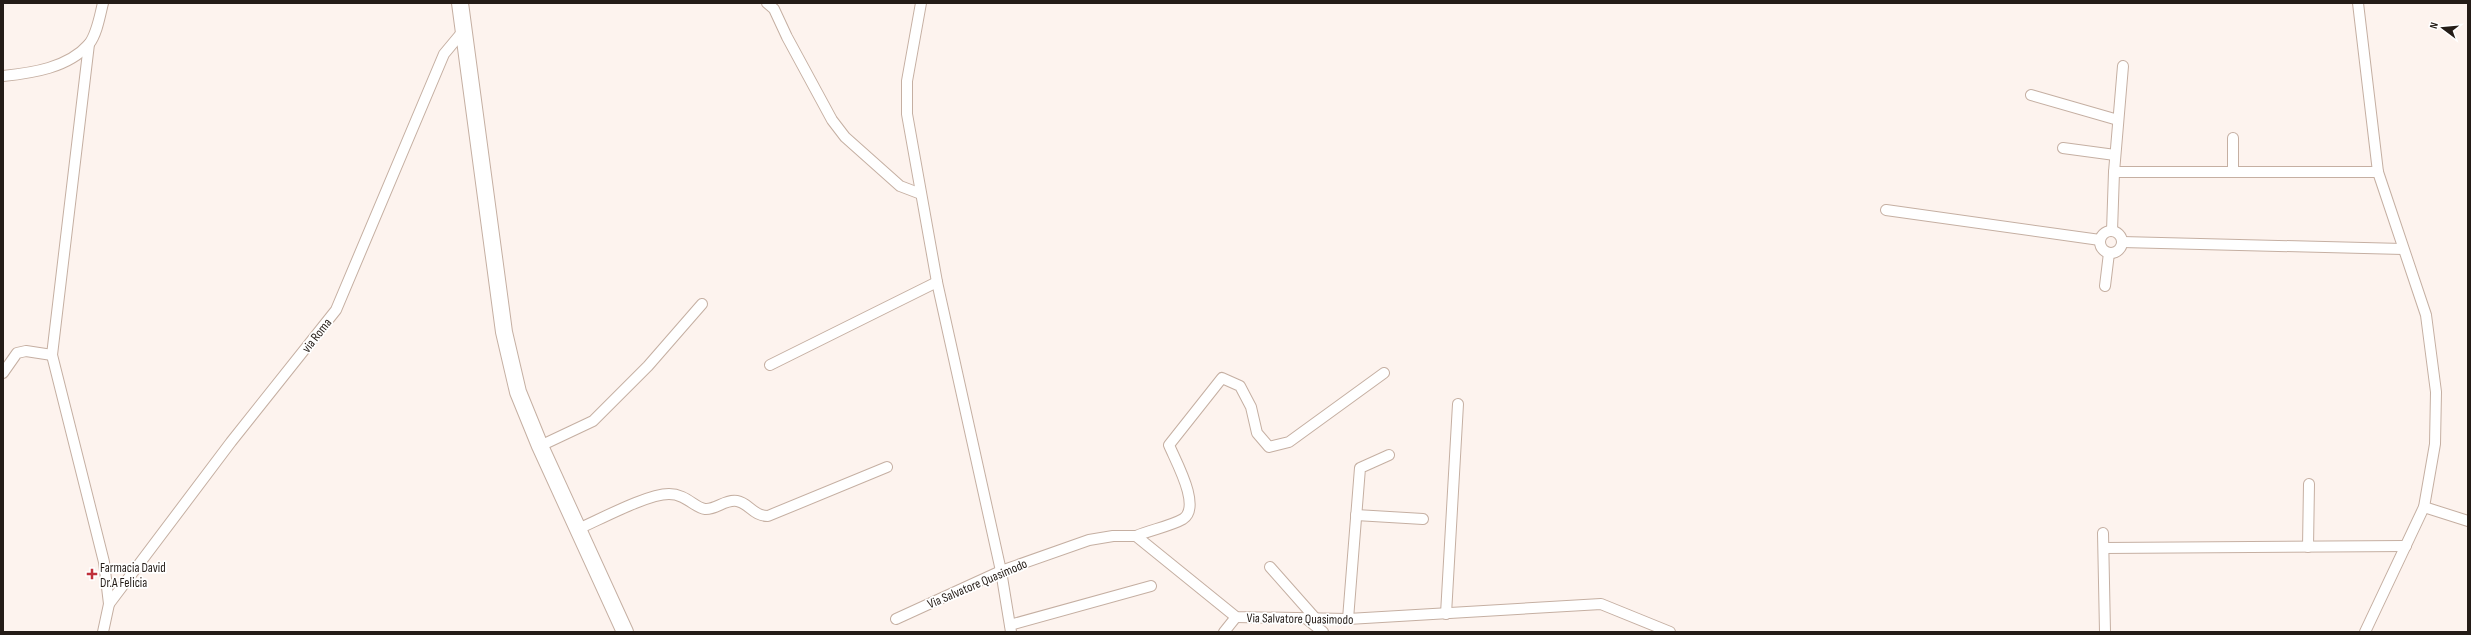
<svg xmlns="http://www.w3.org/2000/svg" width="2471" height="635" viewBox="0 0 2471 635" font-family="'Sofia Sans Condensed',sans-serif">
  <rect width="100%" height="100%" fill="#fdf3ee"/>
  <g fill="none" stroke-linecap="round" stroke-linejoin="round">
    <g stroke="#c5afa2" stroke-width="12">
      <g id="street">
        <polyline points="767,3 774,9 787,37 832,120 845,137 900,186 921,194"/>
        <polyline points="921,3 907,81 907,114 937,282 1001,571 1011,632"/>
        <polyline points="2358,3 2378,172 2426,315 2436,392 2435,444 2424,507 2365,632"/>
        <polyline points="89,44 52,355 104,562 109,604 103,632"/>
        <path d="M3,76c29,-3 65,-8 86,-32 8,-10 11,-29 14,-41"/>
        <polyline points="2031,95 2118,120"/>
        <polyline points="2233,138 2233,172"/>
        <polyline points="2063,148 2115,155"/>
        <polyline points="2114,172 2378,172"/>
        <polyline points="1886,210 2100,240"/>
        <polyline points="2112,231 2114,172 2123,66"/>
        <circle cx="2111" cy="242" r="11"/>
        <polyline points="2122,242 2403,249"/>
        <polyline points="2105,286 2109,253"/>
        <polyline points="770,365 937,282"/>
        <polyline points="3,373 17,353 26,351 52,355"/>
        <polyline points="540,446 593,421 648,366 702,304"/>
        <polyline points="2424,507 2468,521"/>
        <polyline points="1356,515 1423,519"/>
        <path d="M578,529c23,-10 69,-35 91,-35 17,0 26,14 36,15 11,1 20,-10 32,-8 12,2 16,15 31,15l119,-49"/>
        <polyline points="2103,533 2105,632"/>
        <path d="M1136,536c14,-6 35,-10 47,-17 19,-12 -8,-59 -14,-74l53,-67 18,8 11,21 6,26 12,14 20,-5 95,-69"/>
        <polyline points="2308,547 2309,484"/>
        <polyline points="2104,548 2406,546"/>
        <polyline points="1270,567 1316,619"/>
        <polyline points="109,604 231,442 336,310 444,54 464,30"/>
        <polyline points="1446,614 1458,404"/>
        <polyline points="896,619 1001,571 1089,540 1113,536 1136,536 1236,617 1348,619 1601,604 1670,632"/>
        <polyline points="1348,619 1360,468 1389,455"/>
        <polyline points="1308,620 1323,632"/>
        <polyline points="1010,625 1151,586"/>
        <polyline points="1224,632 1236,617"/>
      </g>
    </g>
    <g stroke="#c5afa2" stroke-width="18">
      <polyline id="primary" points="460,3 504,332 518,392 540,446 625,632"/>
    </g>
    <use href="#street" stroke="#fff" stroke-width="10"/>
    <use href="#primary" stroke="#fff" stroke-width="16"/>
  </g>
  <path fill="#c0303b" stroke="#fff" stroke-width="1.5" d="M90 568h4v4h4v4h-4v4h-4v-4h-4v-4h4z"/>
  <g text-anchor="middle" stroke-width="3.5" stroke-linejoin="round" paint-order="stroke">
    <g font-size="13" fill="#241c17" stroke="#fff">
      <text transform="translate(316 335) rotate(-52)" y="5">via Roma</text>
      <text transform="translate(977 583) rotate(-23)" y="5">Via Salvatore Quasimodo</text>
      <text transform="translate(1300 618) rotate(1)" y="5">Via Salvatore Quasimodo</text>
    </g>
    <g font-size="13" fill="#241c17" stroke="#fff" text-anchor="start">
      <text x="100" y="572">Farmacia David<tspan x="100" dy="15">Dr.A Felicia</tspan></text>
    </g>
  </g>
  <rect width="2471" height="635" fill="none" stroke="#241c17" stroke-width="8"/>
  <g transform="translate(2443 28) rotate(286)" stroke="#ffffff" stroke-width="3" paint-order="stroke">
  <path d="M0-3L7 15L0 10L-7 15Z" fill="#241c17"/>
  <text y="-6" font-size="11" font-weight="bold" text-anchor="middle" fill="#241c17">N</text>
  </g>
</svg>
